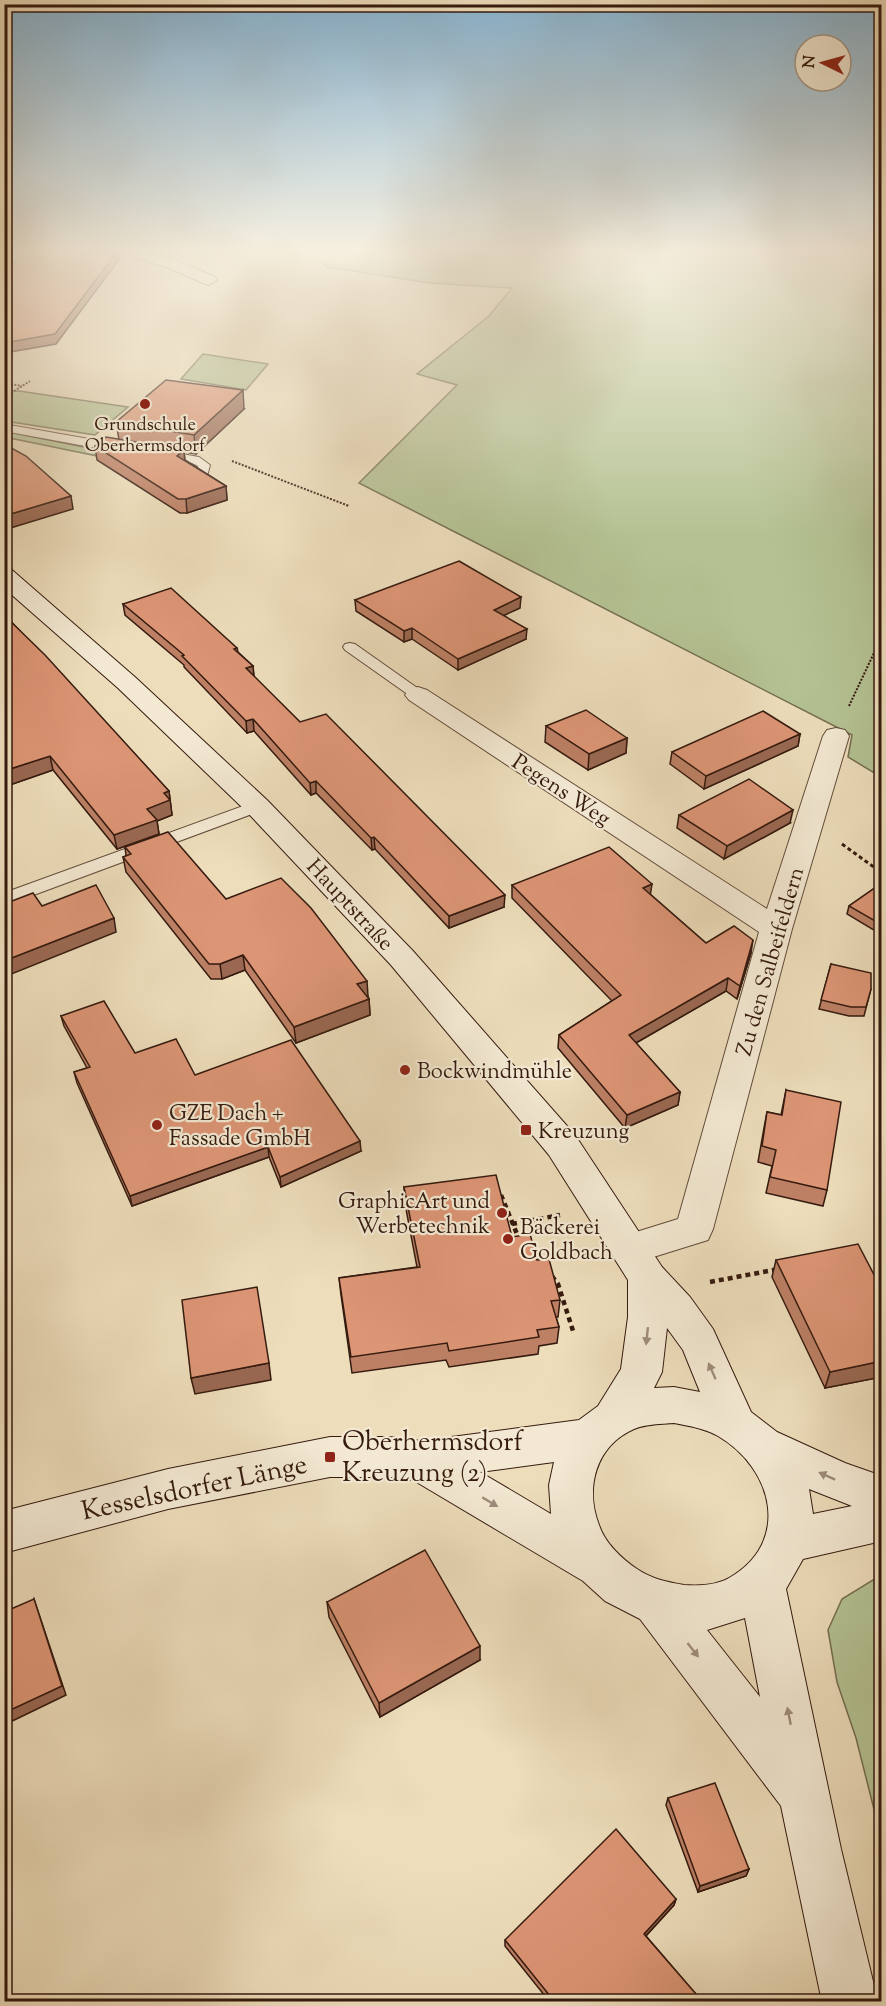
<svg xmlns="http://www.w3.org/2000/svg" width="886" height="2006" viewBox="0 0 886 2006" font-family="'Sorts Mill Goudy',serif">
  <rect width="100%" height="100%" fill="#edddbb"/>
  <filter id="stains"><feTurbulence type="fractalNoise" baseFrequency=".00333" numOctaves="4"/><feColorMatrix values="0 0 0 0 .2 0 0 0 0 .09 0 0 0 0 .02 0 0 0 .5 -.17"/></filter>
  <radialGradient id="worn" r=".72"><stop offset=".6" stop-color="#630" stop-opacity="0"/><stop offset="1" stop-color="#630" stop-opacity=".3"/></radialGradient>
  <g fill="#b4c293" stroke="#746e51" stroke-width="1.5">
    <polygon points="311,253 881,253 882,722 876,742 881,760 881,777 848,757 852,735 359,483 457,385 417,374 489,316 512,288 430,283 327,267"/>
    <polygon points="203,354 268,364 246,390 181,379"/>
    <polygon points="5,391 19,391 128,407 95,435 5,421"/>
    <polygon points="4,431 133,457 126,462 5,437"/>
    <polygon points="881,1575 882,1837 881,1837 856,1738 837,1682 828,1630 842,1599"/>
  </g>
  <g fill="none" stroke-linecap="round" stroke-linejoin="round">
    <g stroke="#634b3a" stroke-width="2">
      <g id="lane">
        <polygon points="4,424 123,445 129,449 123,453 4,431"/>
        <polygon points="158,450 199,457 210,465 206,480 198,480 196,477 198,466 192,463 154,457 152,454"/>
        <polygon points="350,643 355,644 423,692 426,695 423,698 413,698 345,650 343,647 345,644"/>
        <polygon points="257,801 263,802 265,806 263,810 4,906 4,893"/>
      </g>
    </g>
    <g stroke="#634b3a" stroke-width="2">
      <g id="street">
        <path d="M128,253c32,-2 58,11 87,24l2,3 -8,5 -6,-2 -34,-15 -39,-12z"/>
        <polygon points="418,687 427,690 767,909 823,736 827,730 836,728 845,730 849,736 792,929 713,1229 708,1240 631,1264 617,1260 612,1249 617,1238 678,1219 759,932 409,700 405,695 409,690"/>
      </g>
    </g>
    <g stroke="#351a0f" stroke-width="2">
      <g id="secondary">
        <polygon points="16,253 33,253 10,275 4,277 4,263"/>
        <path d="M4,568l8,2 124,108 131,122 146,151 162,184 87,132 28,30 23,32 38,83 26,20 68,31 37,13v65l-79,18 -17,30 55,260 37,153h-56l-41,-196 -141,-187 -35,-18 -22,-20 -170,-101 -24,-3h-59l-162,32 -164,44v-42l164,-42 162,-32h59l32,4 158,-21 19,-14 23,-37 7,-52v-37l-79,-125 -158,-190 -144,-153 -129,-124 -114,-100zM667,1328l16,22 17,42 -26,-5 -20,1 8,-16zM674,1423c15,3 30,5 44,13 55,32 74,106 11,142 -12,7 -31,8 -45,7 -17,-3 -32,-6 -47,-16 -15,-10 -32,-26 -38,-44 -14,-36 -4,-79 35,-96 12,-5 27,-5 40,-6zM554,1462l-5,23 2,29 -71,-42zM809,1489l43,17 -39,8zM745,1618l15,79 -53,-67z"/>
      </g>
    </g>
    <g stroke="#351a0f" stroke-width="2" stroke-dasharray="2 1.5" stroke-linecap="butt">
      <polyline points="4,383 22,386"/>
      <polyline points="11,393 30,381"/>
      <polyline points="232,461 349,506"/>
      <polyline points="849,706 882,636"/>
    </g>
    <polyline stroke="#351a0f" stroke-width="3" stroke-dasharray="4 3" stroke-linecap="butt" points="842,844 882,873"/>
    <g stroke="#351a0f" stroke-width="4.5" stroke-dasharray="5 4" stroke-linecap="butt">
      <polyline points="501,1195 519,1239"/>
      <polyline points="512,1224 560,1215"/>
      <polyline points="531,1248 544,1262"/>
      <polyline points="552,1276 558,1284 574,1334"/>
      <polyline points="710,1282 779,1269"/>
    </g>
    <use href="#lane" fill="#f3e9d3" fill-rule="evenodd"/>
    <use href="#street" fill="#f3e9d3" fill-rule="evenodd"/>
    <use href="#secondary" fill="#f3e9d3" fill-rule="evenodd"/>
  </g>
  <g fill="#bd8065" stroke="#351a0f" stroke-width="1.5">
    <polygon points="244,409 196,454 184,452 185,460 226,486 227,500 187,513 180,513 97,460 95,446 119,440 116,422"/>
    <polygon points="355,600 520,608 504,615 526,639 458,670 412,639 404,642 356,611"/>
    <polygon points="123,604 237,648 238,652 253,666 254,677 300,722 504,907 449,928 375,849 372,850 316,793 311,795 254,731 247,733 184,667 184,665 125,615"/>
    <polygon points="4,610 6,616 169,791 172,815 157,821 159,834 117,849 53,770 4,787"/>
    <polygon points="546,726 627,738 626,753 588,770 545,742"/>
    <polygon points="800,734 798,746 704,789 670,764 672,752"/>
    <polygon points="679,815 790,823 724,859 677,828"/>
    <polygon points="125,847 226,899 368,996 369,999 370,1015 296,1043 245,970 222,979 211,979 126,872 123,857 126,856"/>
    <polygon points="882,883 882,935 847,914 849,906"/>
    <polygon points="512,885 650,894 706,943 751,953 737,999 726,991 636,1043 680,1092 678,1105 625,1128 558,1048 559,1035 612,1001 512,898"/>
    <polygon points="831,964 871,989 864,1016 849,1016 819,1009"/>
    <polygon points="61,1016 135,1053 195,1075 361,1151 281,1187 269,1157 132,1206 77,1083 74,1072 87,1068 64,1026"/>
    <polygon points="786,1090 827,1190 823,1206 766,1193 772,1166 758,1162 764,1128 767,1112 781,1115"/>
    <polygon points="404,1187 512,1237 537,1260 560,1300 558,1317 556,1317 559,1327 557,1343 539,1346 538,1354 449,1367 446,1360 352,1373 341,1295 339,1278 417,1267 405,1204"/>
    <polygon points="776,1260 882,1290 882,1377 825,1388 772,1277"/>
    <polygon points="327,1602 480,1660 380,1717 329,1617"/>
    <polygon points="668,1798 749,1869 746,1876 698,1892 666,1805"/>
    <polygon points="676,1899 674,1905 646,1936 702,2001 549,2001 505,1946 505,1940"/>
  </g>
  <g fill="#9a6852" stroke="#351a0f" stroke-width="1.5">
    <polygon points="4,253 13,253 4,260"/>
    <polygon points="116,253 124,253 56,344 4,353 4,343"/>
    <polygon points="243,390 244,409 196,454 194,435"/>
    <polygon points="184,450 185,464 177,456"/>
    <polygon points="226,486 227,500 187,513 186,499"/>
    <polygon points="71,496 73,509 4,530 4,516"/>
    <polygon points="521,597 520,608 494,620 494,610"/>
    <polygon points="412,628 412,639 404,642 404,631"/>
    <polygon points="527,629 526,639 458,670 458,659"/>
    <polygon points="253,666 254,678 246,668"/>
    <polygon points="253,719 254,731 247,733 246,721"/>
    <polygon points="800,734 798,746 704,789 706,776"/>
    <polygon points="627,738 626,753 588,770 589,754"/>
    <polygon points="50,756 53,770 4,787 4,771"/>
    <polygon points="316,781 316,793 311,795 310,783"/>
    <polygon points="169,791 172,815 157,821 159,834 117,849 114,835 147,809 164,793"/>
    <polygon points="793,810 790,823 724,859 727,846"/>
    <polygon points="374,837 375,849 372,850 371,838"/>
    <polygon points="652,884 650,897 643,888"/>
    <polygon points="505,895 504,907 449,928 449,916"/>
    <polygon points="114,918 116,932 4,977 4,961"/>
    <polygon points="753,940 751,953 737,999 740,986"/>
    <polygon points="243,955 245,970 222,979 220,964"/>
    <polygon points="728,978 726,991 627,1048 629,1035"/>
    <polygon points="367,981 368,996 358,999 357,984"/>
    <polygon points="369,999 370,1015 296,1043 294,1027"/>
    <polygon points="680,1092 678,1105 625,1128 627,1115"/>
    <polygon points="360,1141 361,1151 281,1187 280,1177"/>
    <polygon points="268,1147 269,1157 132,1206 130,1196"/>
    <polygon points="882,1361 882,1377 825,1388 830,1372"/>
    <polygon points="269,1363 271,1380 195,1394 191,1378"/>
    <polygon points="34,1599 66,1695 4,1725 4,1713"/>
    <polygon points="480,1646 480,1660 380,1717 379,1703"/>
    <polygon points="749,1869 746,1876 698,1892 700,1886"/>
    <polygon points="676,1899 674,1905 642,1940 644,1934"/>
  </g>
  <g fill="#dc9575" stroke="#351a0f" stroke-width="1.5">
    <polygon points="24,253 116,253 55,334 4,343 4,269 10,267"/>
    <polygon points="166,380 243,390 194,435 116,422"/>
    <polygon points="106,437 184,450 177,456 226,486 186,499 178,499 95,446"/>
    <polygon points="4,444 26,456 71,496 4,516"/>
    <polygon points="459,561 521,597 494,610 527,629 458,659 412,628 404,631 355,600"/>
    <polygon points="171,588 237,648 234,649 253,666 246,668 300,722 326,714 505,895 449,916 374,837 371,838 316,781 310,783 253,719 246,721 182,656 184,655 123,604"/>
    <polygon points="4,615 45,655 169,791 164,793 170,800 147,809 157,820 114,835 50,756 4,771"/>
    <polygon points="586,710 627,738 589,754 546,726"/>
    <polygon points="763,711 800,734 706,776 672,752"/>
    <polygon points="749,779 793,810 727,846 679,815"/>
    <polygon points="168,832 226,899 281,878 311,908 367,981 357,984 369,999 294,1027 243,955 220,964 209,964 123,857 131,854 125,847"/>
    <polygon points="609,847 652,884 643,888 706,943 734,926 753,940 740,986 728,978 629,1035 680,1092 627,1115 559,1035 621,995 512,885"/>
    <polygon points="882,883 882,925 849,906"/>
    <polygon points="96,885 114,918 4,961 4,904 33,893 42,906"/>
    <polygon points="831,964 871,973 871,989 866,1007 851,1007 821,1000"/>
    <polygon points="104,1001 135,1053 176,1039 195,1075 291,1040 360,1141 280,1177 268,1147 130,1196 74,1072 90,1067 61,1016"/>
    <polygon points="786,1090 841,1102 827,1190 770,1177 776,1150 762,1146 767,1112 782,1115"/>
    <polygon points="496,1175 512,1237 530,1234 537,1260 549,1259 560,1300 551,1301 559,1327 537,1330 539,1337 449,1351 447,1343 351,1357 339,1278 420,1267 404,1187"/>
    <polygon points="858,1244 882,1290 882,1361 830,1372 776,1260"/>
    <polygon points="257,1287 269,1363 191,1378 182,1300"/>
    <polygon points="425,1550 480,1646 379,1703 327,1602"/>
    <polygon points="34,1599 62,1686 4,1713 4,1612"/>
    <polygon points="715,1783 749,1869 700,1886 668,1798"/>
    <polygon points="616,1829 676,1899 644,1934 702,2001 554,2001 505,1940"/>
  </g>
  <defs><path id="oneway-solid" d="M-6-.8H1V-3.2L6.5 0L1 3.2V.8H-6Z" transform="scale(1.5)"/></defs>
  <g fill="#9e8c7b">
    <use href="#oneway-solid" transform="translate(647 1336) rotate(96)"/>
    <use href="#oneway-solid" transform="translate(712 1371) rotate(-114)"/>
    <use href="#oneway-solid" transform="translate(827 1476) rotate(-156)"/>
    <use href="#oneway-solid" transform="translate(490 1502) rotate(31)"/>
    <use href="#oneway-solid" transform="translate(693 1650) rotate(52)"/>
    <use href="#oneway-solid" transform="translate(789 1716) rotate(-101)"/>
  </g>
  <linearGradient id="sky" x2="0" y2="1"><stop stop-color="#89b6d4"/><stop offset="0.47" stop-color="#f7f0e0"/><stop offset="1" stop-color="#f7f0e0" stop-opacity="0"/></linearGradient>
  <rect width="886" height="534" fill="url(#sky)"/>
  <g fill="#8f2418" stroke="#f3e9d3" stroke-width="2">
    <circle cx="145" cy="404" r="6"/>
    <circle cx="405" cy="1070" r="6"/>
    <circle cx="157" cy="1125" r="6"/>
    <rect x="520" y="1124" width="12" height="12" rx="3"/>
    <circle cx="502" cy="1213" r="6"/>
    <circle cx="508" cy="1239" r="6"/>
    <rect x="324" y="1451" width="12" height="12" rx="3"/>
  </g>
  <g text-anchor="middle" stroke-width="4.5" stroke-linejoin="round" paint-order="stroke">
    <g font-size="18" fill="#351a0f" stroke="#f3e9d3">
      <text x="145" y="430">Grundschule<tspan x="145" dy="21">Oberhermsdorf</tspan></text>
    </g>
    <g font-size="22" fill="#351a0f" stroke="#f3e9d3">
      <text transform="translate(562 789) rotate(33)" y="8">Pegens Weg</text>
      <text transform="translate(351 904) rotate(47)" y="8">Hauptstraße</text>
      <text transform="translate(769 961) rotate(-74)" y="8">Zu den Salbeifeldern</text>
    </g>
    <g font-size="22" fill="#351a0f" stroke="#f3e9d3" text-anchor="start">
      <text x="417" y="1078">Bockwindmühle</text>
      <text x="169" y="1120">GZE Dach +<tspan x="169" dy="25">Fassade GmbH</tspan></text>
      <text x="538" y="1138">Kreuzung</text>
      <text x="490" y="1208" text-anchor="end">GraphicArt und<tspan x="490" dy="25">Werbetechnik</tspan></text>
      <text x="520" y="1234">Bäckerei<tspan x="520" dy="25">Goldbach</tspan></text>
    </g>
    <g font-size="27" fill="#351a0f" stroke="#f3e9d3" text-anchor="start">
      <text x="342" y="1450">Oberhermsdorf<tspan x="342" dy="31">Kreuzung (2)</tspan></text>
    </g>
    <g font-size="27" fill="#351a0f" stroke="#f3e9d3">
      <text transform="translate(194 1487) rotate(-12)" y="9">Kesselsdorfer Länge</text>
    </g>
  </g>
  <rect width="886" height="2006" fill="none" stroke="#edddbb" stroke-width="24"/>
  <rect x="6" y="6" width="874" height="1994" fill="none" stroke="#351a0f" stroke-width="3"/>
  <rect x="12" y="12" width="862" height="1982" fill="none" stroke="#351a0f" stroke-width="1.5"/>
  <g transform="translate(823 63) rotate(275)"><circle r="28" fill="#f3e9d3" stroke="#a79685" stroke-width="1.5"/>
  <path d="M0-4.5L10 22L0 15L-10 22Z" fill="#8f2418"/>
  <text y="-9" font-size="16" font-weight="bold" text-anchor="middle" fill="#351a0f">N</text>
  </g>
  <rect width="100%" height="100%" filter="url(#stains)"/>
  <rect width="100%" height="100%" fill="url(#worn)"/>
</svg>
